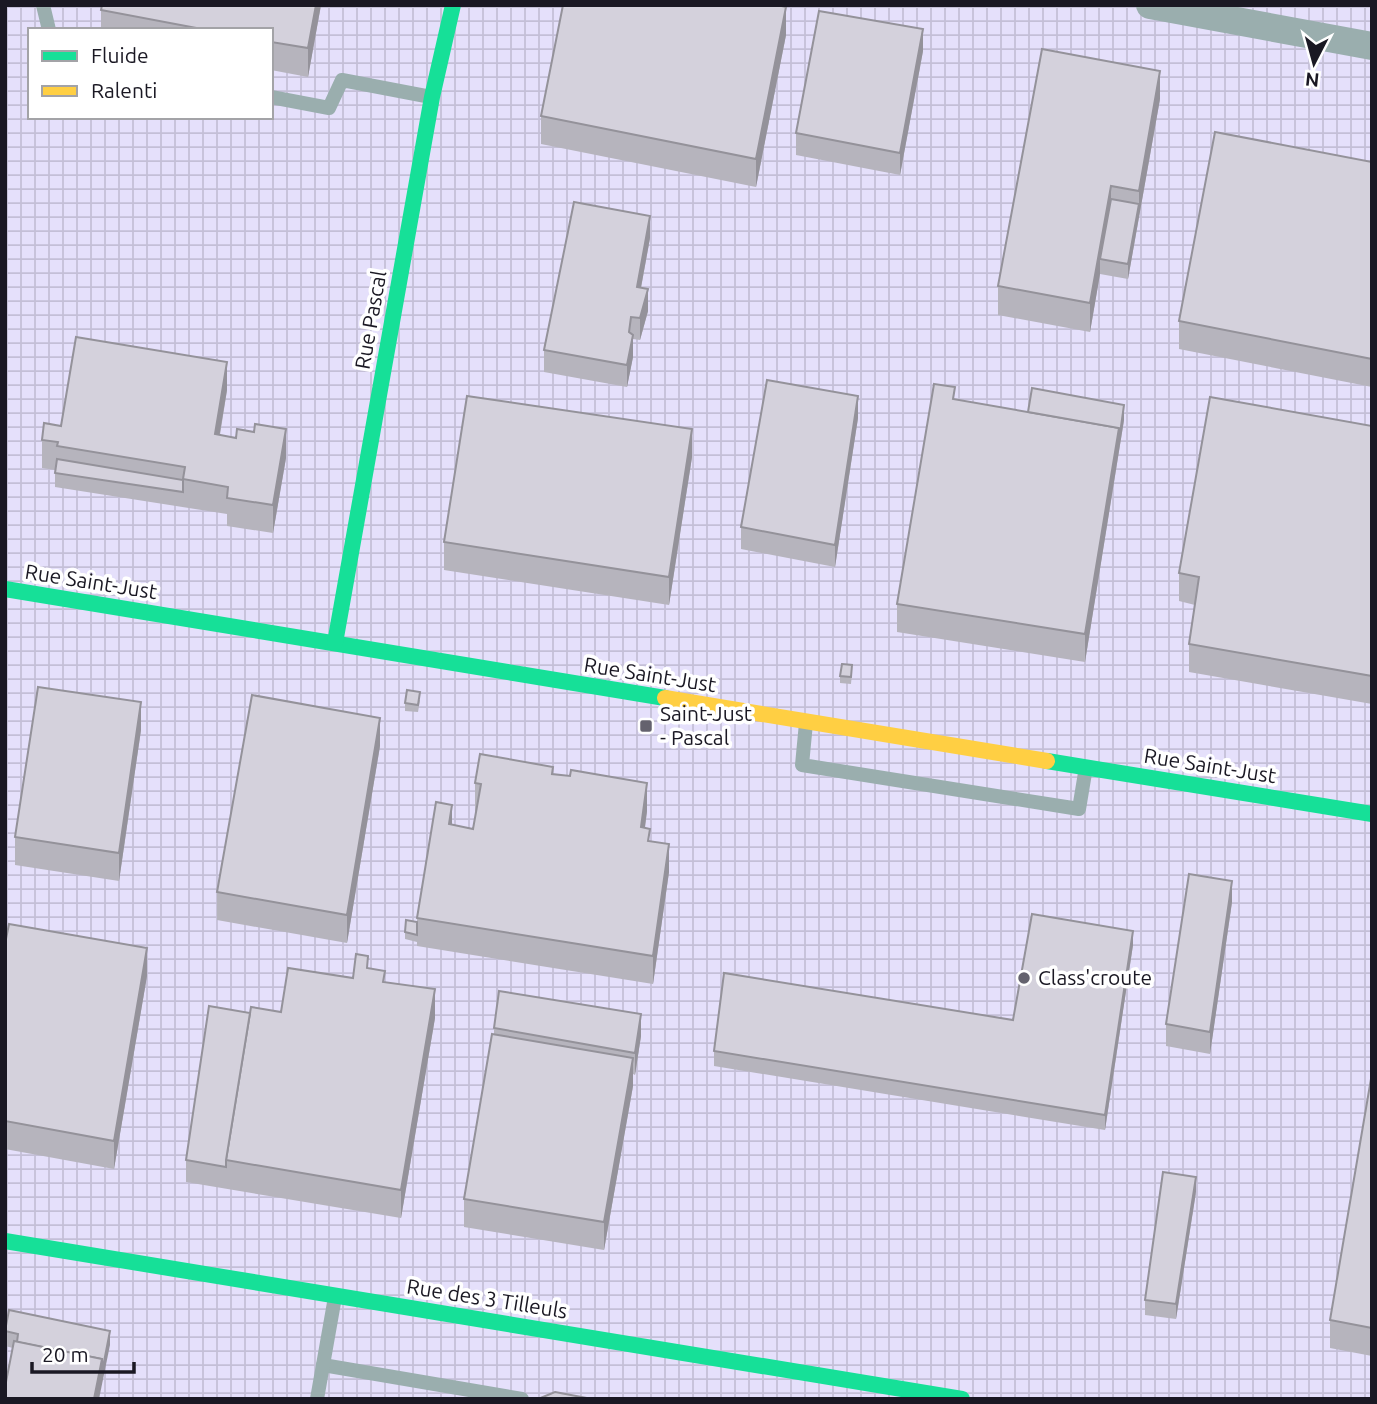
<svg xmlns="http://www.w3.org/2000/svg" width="1377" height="1404" viewBox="0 0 1377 1404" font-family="Ubuntu,sans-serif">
  <defs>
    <pattern id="industrial-grid" width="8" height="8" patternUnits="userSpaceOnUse" patternTransform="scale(1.75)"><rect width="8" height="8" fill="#e5e0fb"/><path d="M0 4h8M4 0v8" fill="none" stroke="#c4bfd7"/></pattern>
  </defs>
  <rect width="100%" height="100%" fill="#eceaf8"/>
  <path fill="url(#industrial-grid)" fill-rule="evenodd" d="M5,5h1367v1394h-1367zM30,30h241v87h-241z"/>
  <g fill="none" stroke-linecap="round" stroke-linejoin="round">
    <g stroke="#9aaeae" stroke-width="14">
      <polyline points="43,5 49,30"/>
      <polyline points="271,97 329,108 342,80 431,97"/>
      <polyline points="806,723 802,765 1079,809 1086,767"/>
      <polyline points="323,1365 522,1399"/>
      <polyline points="317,1399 335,1297"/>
    </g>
    <polyline stroke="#9aaeae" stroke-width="28" points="1150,5 1372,46"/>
    <g stroke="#16e098" stroke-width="16">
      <polyline points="5,589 665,698"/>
      <polyline points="335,643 432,97 453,5"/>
      <polyline points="1047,761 1372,814"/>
      <polyline points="5,1241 962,1399"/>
    </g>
    <polyline stroke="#ffcf43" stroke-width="16" points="665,698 1047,761"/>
  </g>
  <g fill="#b6b4bd">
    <polygon points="321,5 308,77 271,70 271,30 101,30 101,10"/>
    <polygon points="786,35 756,187 541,144 541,116"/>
    <polygon points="923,51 900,175 796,155 796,133"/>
    <polygon points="1160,99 1128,279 1100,274 1090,332 998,315 998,286"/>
    <polygon points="1372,162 1372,387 1179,349 1179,321"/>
    <polygon points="650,238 641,288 648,311 640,340 633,339 633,357 627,387 544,372 544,350"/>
    <polygon points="227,390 220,435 236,438 286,458 273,533 227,526 227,514 55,487 55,470 42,468 42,440 61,426"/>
    <polygon points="955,400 1028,412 1124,420 1085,662 897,632 897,604"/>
    <polygon points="858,418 835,567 741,549 741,527"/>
    <polygon points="1372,426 1372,704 1189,672 1189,644 1195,605 1179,601 1179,573"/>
    <polygon points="692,457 669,605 444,570 444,542"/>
    <polygon points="852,673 851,684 840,683 840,676"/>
    <polygon points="420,700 418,712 405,711 405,703"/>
    <polygon points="141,730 119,881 15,865 15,837"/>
    <polygon points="380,746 347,943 217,920 217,892"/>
    <polygon points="553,774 647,811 645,828 650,842 669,872 653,984 417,946 417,942 405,939 405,932 417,922 417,918 452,825 473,829 476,812 475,811 475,783"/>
    <polygon points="1232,902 1210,1054 1166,1046 1166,1024"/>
    <polygon points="5,944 147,976 114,1169 5,1149"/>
    <polygon points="1133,945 1105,1130 714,1066 714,1051 1013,1020"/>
    <polygon points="368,968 385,983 435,1018 401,1218 186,1182 186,1160 250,1013 281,1012 353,978"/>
    <polygon points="494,1028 641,1036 635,1075 633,1074 633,1086 604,1250 464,1227 464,1199 494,1035"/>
    <polygon points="1372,1073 1372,1356 1330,1348 1330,1320"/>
    <polygon points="1196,1192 1176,1319 1145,1315 1145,1300"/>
    <polygon points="5,1329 110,1345 13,1348 5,1346"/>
  </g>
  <g fill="#94929a">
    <polygon points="316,5 321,5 308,77 308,48"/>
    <polygon points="786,7 786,35 756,187 756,159"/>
    <polygon points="923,29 923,51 900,175 900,153"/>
    <polygon points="1160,71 1160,99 1128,279 1128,264 1139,204 1139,191"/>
    <polygon points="1111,186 1111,214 1100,259 1100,274 1090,332 1090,303"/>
    <polygon points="650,216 650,238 637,309 637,287"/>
    <polygon points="648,289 648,311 640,340 640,318"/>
    <polygon points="633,335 633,357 627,387 627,365"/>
    <polygon points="227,362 227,390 215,462 215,434"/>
    <polygon points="858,396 858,418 835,567 835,545"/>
    <polygon points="1124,405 1124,420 1085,662 1085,634 1119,428"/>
    <polygon points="286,429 286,458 273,533 273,505"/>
    <polygon points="692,429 692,457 669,605 669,577"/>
    <polygon points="141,702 141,730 119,881 119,853"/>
    <polygon points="380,718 380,746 347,943 347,915"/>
    <polygon points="647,783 647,811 641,856 641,827"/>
    <polygon points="452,805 452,833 449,824"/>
    <polygon points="669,844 669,872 653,984 653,956"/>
    <polygon points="1232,881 1232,902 1210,1054 1210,1032"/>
    <polygon points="1133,931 1133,945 1105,1130 1105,1115"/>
    <polygon points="147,948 147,976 114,1169 114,1141"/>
    <polygon points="435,989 435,1018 401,1218 401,1190"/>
    <polygon points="641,1014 641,1036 635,1075 635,1053"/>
    <polygon points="633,1058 633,1086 604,1250 604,1222"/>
    <polygon points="1196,1177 1196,1192 1176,1319 1176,1304"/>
    <polygon points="110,1331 110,1345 99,1399 94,1399 102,1359"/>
  </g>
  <g fill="#d4d1dc" stroke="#94929a" stroke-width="2">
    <polygon points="102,5 316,5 308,48 271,42 271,30 207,30 101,10"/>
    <polygon points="563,5 777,5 786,7 756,159 541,116"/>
    <polygon points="819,11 923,29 900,153 796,133"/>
    <polygon points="1042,49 1160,71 1139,191 1111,186 1090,303 998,286"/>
    <polygon points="1215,132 1372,162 1372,359 1179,321"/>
    <polygon points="1111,199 1139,204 1128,264 1100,259"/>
    <polygon points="574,202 650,216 637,287 648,289 640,318 631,317 629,332 633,335 627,365 544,350"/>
    <polygon points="76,337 227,362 215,434 236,438 237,429 254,432 255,424 286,429 273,505 227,498 228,487 183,479 185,467 57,446 58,442 42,440 44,423 61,426"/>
    <polygon points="767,380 858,396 835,545 741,527"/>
    <polygon points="934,384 955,387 953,399 1119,428 1085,634 897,604"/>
    <polygon points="1032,388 1124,405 1119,441 1119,428 1028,412"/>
    <polygon points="467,396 692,429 669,577 444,542"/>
    <polygon points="1210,397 1372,426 1372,676 1189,644 1199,577 1179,573"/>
    <polygon points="57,459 183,480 183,492 55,473"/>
    <polygon points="842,664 852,665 851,677 840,676"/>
    <polygon points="38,687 141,702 119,853 15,837"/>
    <polygon points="407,690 420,692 418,705 405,703"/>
    <polygon points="252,695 380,718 347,915 217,892"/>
    <polygon points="480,754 553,767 552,774 570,776 571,770 647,783 641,827 650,829 648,841 669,844 653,956 417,918 436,802 452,805 449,824 473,829 481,784 475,783"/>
    <polygon points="1189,874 1232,881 1210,1032 1166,1024"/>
    <polygon points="1032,914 1133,931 1105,1115 714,1051 724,973 1013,1020"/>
    <polygon points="406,920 417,922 417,935 405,932"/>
    <polygon points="9,924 147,948 114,1141 5,1121 5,944"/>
    <polygon points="356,954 368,956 367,968 385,971 383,982 435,989 401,1190 226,1160 251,1007 281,1012 288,968 353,978"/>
    <polygon points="499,991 641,1014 635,1053 494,1028"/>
    <polygon points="209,1006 250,1013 226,1160 226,1167 186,1160"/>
    <polygon points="492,1034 633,1058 604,1222 464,1199"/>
    <polygon points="1372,1073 1372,1328 1330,1320"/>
    <polygon points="1163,1172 1196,1177 1176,1304 1145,1300"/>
    <polygon points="9,1310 110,1331 102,1372 102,1359 17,1342 18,1334 5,1331"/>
    <polygon points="14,1341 102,1359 94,1399 5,1399 5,1387"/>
    <polygon points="555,1392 592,1399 538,1399"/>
  </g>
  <g fill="#64626e" stroke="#fff" stroke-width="2.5">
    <rect x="639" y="719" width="14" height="14" rx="3.5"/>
    <circle cx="1024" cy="978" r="7"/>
  </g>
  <g text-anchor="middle" stroke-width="7" stroke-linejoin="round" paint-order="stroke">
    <g font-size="21" fill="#1a1823" stroke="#fff">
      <text transform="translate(371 320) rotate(-80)" y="7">Rue Pascal</text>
      <text transform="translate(91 582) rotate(9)" y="7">Rue Saint-Just</text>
      <text transform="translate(650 675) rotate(9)" y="7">Rue Saint-Just</text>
      <text transform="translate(1210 766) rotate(9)" y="7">Rue Saint-Just</text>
      <text transform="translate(487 1299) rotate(9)" y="7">Rue des 3 Tilleuls</text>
    </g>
    <g font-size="21" fill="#1a1823" stroke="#fff" text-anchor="start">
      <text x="660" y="721">Saint-Just<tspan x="660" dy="24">- Pascal</tspan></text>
      <text x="1038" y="985">Class'croute</text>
    </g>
  </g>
  <rect width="1377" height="1404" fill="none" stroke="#1a1823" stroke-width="14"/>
  <rect x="28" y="28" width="245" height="91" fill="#ffffff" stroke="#a3a3a7" stroke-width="2"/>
  <rect x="42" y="51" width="35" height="10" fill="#16e098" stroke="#a3a3a7" stroke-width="2"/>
  <text x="91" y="63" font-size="21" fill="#1a1823">Fluide</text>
  <rect x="42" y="86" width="35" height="10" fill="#ffcf43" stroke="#a3a3a7" stroke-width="2"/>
  <text x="91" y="98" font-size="21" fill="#1a1823">Ralenti</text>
  <g transform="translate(1314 63) rotate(186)" stroke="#ffffff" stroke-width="5" paint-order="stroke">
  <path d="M0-5L12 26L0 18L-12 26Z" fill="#1a1823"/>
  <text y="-10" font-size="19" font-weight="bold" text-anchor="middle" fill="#1a1823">N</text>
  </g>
  <path d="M32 1362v10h102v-10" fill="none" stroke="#1a1823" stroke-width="3.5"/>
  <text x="42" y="1362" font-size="21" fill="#1a1823" stroke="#ffffff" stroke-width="5" paint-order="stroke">20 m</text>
</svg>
